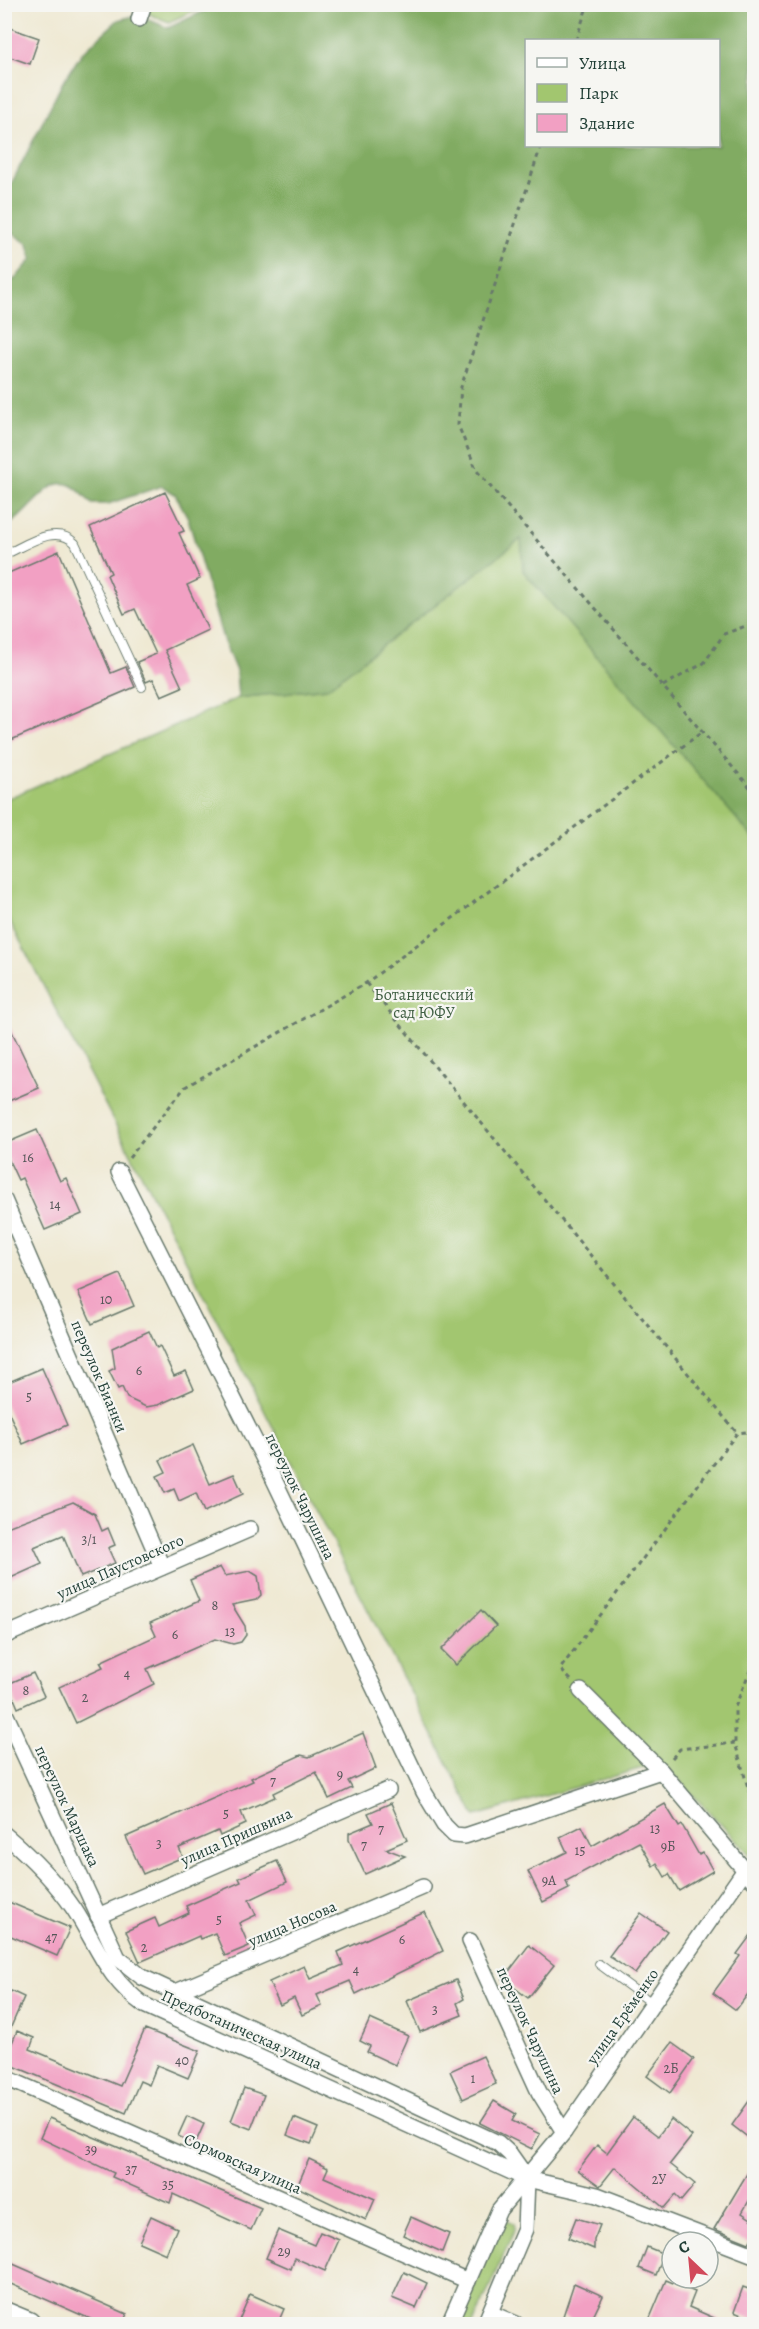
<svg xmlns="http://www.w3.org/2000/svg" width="759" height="2329" viewBox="0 0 759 2329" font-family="Alegreya,serif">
  <rect width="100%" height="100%" fill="#f6f6f2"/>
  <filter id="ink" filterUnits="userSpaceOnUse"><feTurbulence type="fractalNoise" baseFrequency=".0167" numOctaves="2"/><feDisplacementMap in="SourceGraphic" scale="12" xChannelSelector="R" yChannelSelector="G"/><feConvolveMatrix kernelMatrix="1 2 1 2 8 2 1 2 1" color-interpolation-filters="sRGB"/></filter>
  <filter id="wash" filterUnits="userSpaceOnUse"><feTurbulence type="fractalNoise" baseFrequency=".008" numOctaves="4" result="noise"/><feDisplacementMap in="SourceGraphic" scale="24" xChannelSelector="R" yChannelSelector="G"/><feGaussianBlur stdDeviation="1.35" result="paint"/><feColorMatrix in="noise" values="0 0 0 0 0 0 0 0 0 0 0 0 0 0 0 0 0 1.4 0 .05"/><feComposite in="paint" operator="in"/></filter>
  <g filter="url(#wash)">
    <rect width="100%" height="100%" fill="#efe9d3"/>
    <g fill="#a2c66f" stroke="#608252" stroke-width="1.5">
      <polygon points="126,5 207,5 169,22"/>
      <polygon points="754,5 754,1859 668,1769 646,1767 475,1816 5,912 4,800 238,698 327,688 718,146 718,40"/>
      <polygon points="507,2220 514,2223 515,2229 473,2324 457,2324 501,2224"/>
    </g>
    <path fill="#81ab62" stroke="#50744b" stroke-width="1.5" fill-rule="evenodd" d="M219,4l535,1v834l-231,-268 -2,-32 -194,149 -89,10 -2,-27 -12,-29 -36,-124 -13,-24 -13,-8 -54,18h-16c-6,-6 -14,-16 -22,-19 -23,-10 -41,32 -65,41v-242l10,-5 17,-20 -4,-15 -23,-16 -1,-30 59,-116 19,-29 36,-33 20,-5 30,13zM526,40h192v106h-192z"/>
    <g id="blocks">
      <g fill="#f2a0c3">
        <polygon points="4,26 39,38 30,64 4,55"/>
        <polygon points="165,492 184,531 179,533 200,579 187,585 208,630 165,650 182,687 161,696 153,679 146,682 137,662 156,654 135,609 124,614 107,575 111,573 90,527"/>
        <polygon points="59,551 111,673 126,667 135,687 4,743 4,575"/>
        <polygon points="4,1015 39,1088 4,1103"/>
        <polygon points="37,1130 60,1181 66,1178 82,1214 45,1230 22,1178 18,1180 4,1150 4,1144"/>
        <polygon points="120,1274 134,1306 92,1324 78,1292"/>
        <polygon points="149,1331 157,1348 160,1346 174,1376 186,1371 194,1389 158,1405 146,1407 127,1398 122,1387 118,1389 109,1371 115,1368 112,1348"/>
        <polygon points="42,1368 67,1425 23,1444 4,1402 4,1384"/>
        <polygon points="193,1445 210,1484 234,1474 243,1494 204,1512 196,1493 179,1501 174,1489 165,1493 157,1476 166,1472 160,1460"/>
        <polygon points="73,1502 95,1514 102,1531 108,1528 115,1545 108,1548 115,1563 81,1577 63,1535 34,1547 42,1564 4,1581 4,1528"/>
        <polygon points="220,1567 225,1576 250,1571 258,1576 261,1595 256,1600 232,1605 245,1626 246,1635 241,1642 233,1644 215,1639 147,1669 154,1684 76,1723 59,1687 103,1667 100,1662 156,1636 150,1623 199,1601 190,1580"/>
        <polygon points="481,1610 496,1626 456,1665 441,1650"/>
        <polygon points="33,1673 44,1696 18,1708 8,1684"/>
        <polygon points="363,1733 376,1768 348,1781 352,1788 329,1799 316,1772 273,1793 275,1797 241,1812 246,1824 220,1836 218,1831 179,1848 183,1857 143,1874 126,1837 253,1781 251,1778 301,1755 309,1757"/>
        <polygon points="391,1803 407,1840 386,1849 405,1856 365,1874 349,1840 349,1833 373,1823 368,1813"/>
        <polygon points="665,1804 679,1827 682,1825 699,1855 703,1853 713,1871 679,1891 669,1874 665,1877 657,1863 653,1866 639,1842 566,1881 569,1889 543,1902 528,1871 567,1852 560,1837 582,1826 592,1846"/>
        <polygon points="277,1861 287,1882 249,1900 256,1915 239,1923 249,1946 225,1956 215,1933 200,1939 199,1936 140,1962 126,1931 155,1918 159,1927 189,1913 186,1906 241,1882 239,1878"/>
        <polygon points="4,1900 70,1928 57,1956 4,1933"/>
        <polygon points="425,1912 443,1951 356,1994 350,1981 317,1995 322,2006 302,2015 294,1998 280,2005 269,1982 304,1966 310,1979 343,1965 338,1952"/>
        <polygon points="641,1913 667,1931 635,1974 609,1956"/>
        <polygon points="754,1931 754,1986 736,2010 713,1993 740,1956 737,1954"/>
        <polygon points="529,1945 554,1965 528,1998 503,1979"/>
        <polygon points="456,1980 464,1999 457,2003 462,2015 420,2032 407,2001"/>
        <polygon points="11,1991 24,1997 4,2043 4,2006"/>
        <polygon points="370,2019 408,2036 395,2065 367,2052 370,2046 360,2041"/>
        <polygon points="145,2029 200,2051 188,2078 157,2065 149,2085 140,2081 126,2113 4,2062 17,2031 34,2038 30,2049 120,2086"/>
        <polygon points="672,2043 694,2059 670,2093 647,2076"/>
        <polygon points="483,2056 496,2084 463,2099 450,2071"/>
        <polygon points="244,2088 264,2095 251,2129 231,2121"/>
        <polygon points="754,2094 754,2142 732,2125"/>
        <polygon points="494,2101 516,2114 512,2121 540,2134 532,2149 480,2123"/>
        <polygon points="187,2116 204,2124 195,2144 178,2136"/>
        <polygon points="633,2117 658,2136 671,2119 692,2136 670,2164 695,2184 681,2201 675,2195 664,2208 615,2167 600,2186 578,2170 597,2145 607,2153"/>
        <polygon points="49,2118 261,2208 251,2230 173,2194 170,2203 112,2177 114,2173 40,2138"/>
        <polygon points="294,2118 318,2128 311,2144 287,2135"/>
        <polygon points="309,2159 328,2168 324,2177 375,2199 366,2220 297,2187"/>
        <polygon points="754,2162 754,2192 742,2213 754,2221 754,2234 749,2243 714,2229"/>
        <polygon points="151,2216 177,2228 166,2254 139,2242"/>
        <polygon points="411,2217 449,2234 442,2252 403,2235"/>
        <polygon points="576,2218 600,2225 594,2240 594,2249 568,2238"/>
        <polygon points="278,2230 314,2245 320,2232 339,2240 325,2271 295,2258 291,2269 266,2258"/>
        <polygon points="647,2247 664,2254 656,2275 639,2268"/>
        <polygon points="4,2260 127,2314 122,2325 104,2325 4,2281"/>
        <polygon points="404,2272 427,2283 416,2308 392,2298"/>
        <polygon points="666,2280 695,2292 689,2307 730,2325 647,2325"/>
        <polygon points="574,2283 603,2296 589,2325 582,2325 563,2316"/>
        <polygon points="743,2287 754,2291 754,2320 734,2312"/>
        <polygon points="250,2294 284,2309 277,2325 237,2325"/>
      </g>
    </g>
  </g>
  <g filter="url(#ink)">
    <use href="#blocks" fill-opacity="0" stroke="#68796c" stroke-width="1.5"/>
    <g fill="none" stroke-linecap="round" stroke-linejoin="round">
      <g stroke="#68796c" stroke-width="10">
        <g id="service">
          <path d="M4,555c23,-10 51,-32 71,-12l67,144"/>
          <polyline points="599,1964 652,2003"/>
        </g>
      </g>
      <g stroke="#68796c" stroke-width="18">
        <g id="minor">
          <polyline points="139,19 144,4"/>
          <polyline points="119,1172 267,1465 424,1792 444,1825 454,1835 465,1836 661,1771"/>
          <polyline points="4,1200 162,1567"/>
          <polyline points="4,1636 250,1529"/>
          <polyline points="581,1691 661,1771 754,1881"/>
          <polyline points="4,1711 118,1958 142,1977 498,2143 510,2154 527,2178"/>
          <path d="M4,1834c26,22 51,47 70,75 24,37 32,69 70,96l383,174 70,16 157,60"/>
          <polyline points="98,1916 388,1790"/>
          <polyline points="470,1941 539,2092 564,2132"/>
          <polyline points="176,1992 423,1887"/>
          <polyline points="4,2077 468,2281"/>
          <polyline points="490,2313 516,2324"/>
          <polyline points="449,2324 499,2210 564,2132 744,1871"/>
          <polyline points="485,2324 525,2229 527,2179"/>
        </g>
      </g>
      <g stroke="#68796c" stroke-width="27">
        <polyline id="primary" points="4,2314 28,2324"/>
      </g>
      <g stroke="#68796c" stroke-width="3" stroke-dasharray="4.5 4.5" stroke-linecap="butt">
        <polyline points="576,40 588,4"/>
        <polyline points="541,146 461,387 458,425 477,471 754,792"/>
        <polyline points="663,686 704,663 724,634 754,623"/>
        <polyline points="366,983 737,1433"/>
        <polyline points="129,1158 185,1087 366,983 702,732"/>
        <polyline points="754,1661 735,1707 735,1743 754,1808"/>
        <polyline points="571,1680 560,1669 737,1433 754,1431"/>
        <polyline points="672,1758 680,1749 735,1743"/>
      </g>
      <use href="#service" stroke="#fff" stroke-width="8"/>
      <use href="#minor" stroke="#fff" stroke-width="15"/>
      <use href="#primary" stroke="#fff" stroke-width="24"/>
    </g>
  </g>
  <g text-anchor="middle" stroke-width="4.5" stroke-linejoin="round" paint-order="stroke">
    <g font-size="14" fill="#545658">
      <text x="28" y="1162">16</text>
      <text x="55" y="1209">14</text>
      <text x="106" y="1304">10</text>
      <text x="139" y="1375">6</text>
      <text x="29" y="1401">5</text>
      <text x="89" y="1544">3/1</text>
      <text x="215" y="1610">8</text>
      <text x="230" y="1636">13</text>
      <text x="175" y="1639">6</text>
      <text x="127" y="1678">4</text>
      <text x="26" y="1695">8</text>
      <text x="85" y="1702">2</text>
      <text x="340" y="1779">9</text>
      <text x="273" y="1786">7</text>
      <text x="226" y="1818">5</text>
      <text x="655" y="1833">13</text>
      <text x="381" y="1834">7</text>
      <text x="159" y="1848">3</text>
      <text x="364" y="1850">7</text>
      <text x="668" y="1851">9Б</text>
      <text x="580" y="1855">15</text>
      <text x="549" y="1885">9А</text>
      <text x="219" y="1924">5</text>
      <text x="51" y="1942">47</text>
      <text x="402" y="1944">6</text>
      <text x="144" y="1952">2</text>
      <text x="356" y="1974">4</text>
      <text x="435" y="2014">3</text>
      <text x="182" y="2065">40</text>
      <text x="671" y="2073">2Б</text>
      <text x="473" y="2083">1</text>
      <text x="91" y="2154">39</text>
      <text x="131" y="2174">37</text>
      <text x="659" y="2184">2У</text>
      <text x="168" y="2189">35</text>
      <text x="284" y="2256">29</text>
    </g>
    <g font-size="16" fill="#405f43" stroke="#f6f6f2">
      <text x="424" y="1000">Ботанический<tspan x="424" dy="18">сад ЮФУ</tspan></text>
    </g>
    <g font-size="16" fill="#1f3d34" stroke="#f6f6f2">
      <text transform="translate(100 1376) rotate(67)" y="6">переулок Бианки</text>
      <text transform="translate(301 1496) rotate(64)" y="6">переулок Чарушина</text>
      <text transform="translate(120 1566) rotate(-24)" y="6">улица Паустовского</text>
      <text transform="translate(68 1806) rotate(65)" y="6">переулок Маршака</text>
      <text transform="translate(236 1836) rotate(-24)" y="6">улица Пришвина</text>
      <text transform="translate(292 1923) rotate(-23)" y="6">улица Носова</text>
      <text transform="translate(622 2016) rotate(-55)" y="6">улица Ерёменко</text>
      <text transform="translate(242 2029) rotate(24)" y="6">Предботаническая улица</text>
      <text transform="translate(531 2030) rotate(65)" y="6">переулок Чарушина</text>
      <text transform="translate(243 2163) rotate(24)" y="6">Сормовская улица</text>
    </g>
  </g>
  <rect width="759" height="2329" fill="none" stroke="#f6f6f2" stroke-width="24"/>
  <rect x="525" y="39" width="195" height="108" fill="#f6f6f2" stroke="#a0aca6" stroke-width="1.5"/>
  <rect x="537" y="58" width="30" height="9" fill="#ffffff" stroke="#a0aca6" stroke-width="1.5"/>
  <text x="579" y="69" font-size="18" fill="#1f3d34">Улица</text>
  <rect x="537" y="84" width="30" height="18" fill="#a2c66f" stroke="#a0aca6" stroke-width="1.5"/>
  <text x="579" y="99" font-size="18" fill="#1f3d34">Парк</text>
  <rect x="537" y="114" width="30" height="18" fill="#f2a0c3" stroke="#a0aca6" stroke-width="1.5"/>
  <text x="579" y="129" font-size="18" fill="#1f3d34">Здание</text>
  <g transform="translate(690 2260) rotate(334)"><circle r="28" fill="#f6f6f2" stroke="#a0aca6" stroke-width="1.5"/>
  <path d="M0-4.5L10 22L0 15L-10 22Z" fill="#d1495b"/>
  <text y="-9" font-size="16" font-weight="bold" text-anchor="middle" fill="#1f3d34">С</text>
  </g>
</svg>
